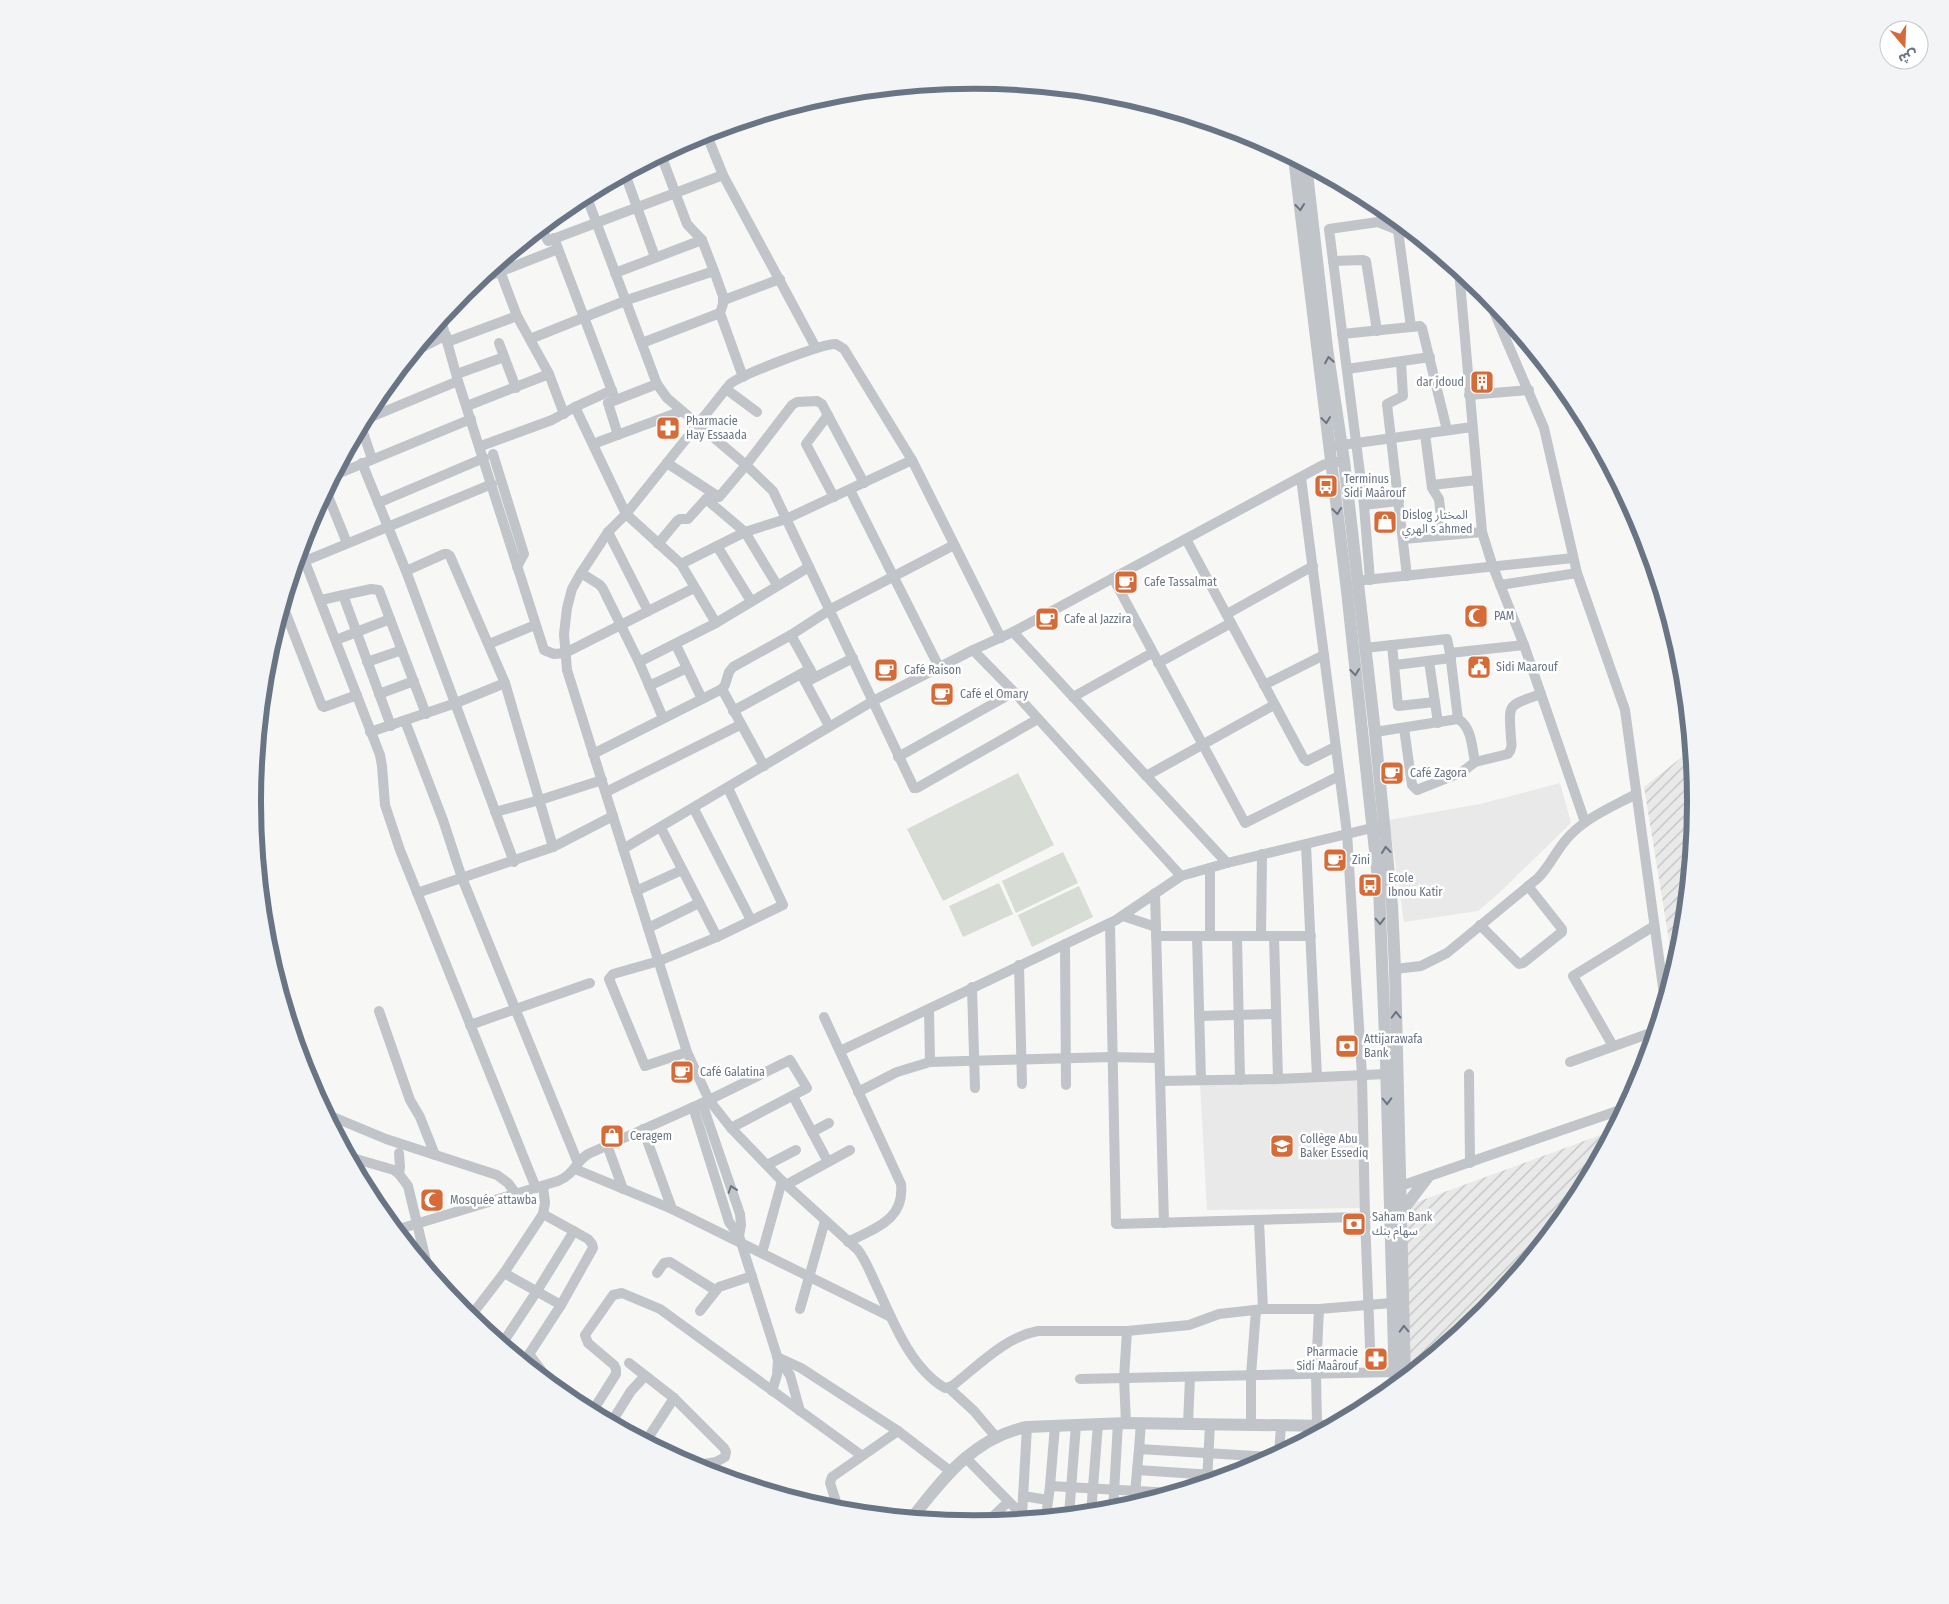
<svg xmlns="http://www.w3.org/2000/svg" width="1949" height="1604" viewBox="0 0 1949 1604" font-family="'Fira Sans Condensed','Noto Sans Arabic',sans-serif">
  <defs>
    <pattern id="industrial-furrows" width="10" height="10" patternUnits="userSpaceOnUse" patternTransform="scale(1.25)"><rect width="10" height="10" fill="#e8e9e8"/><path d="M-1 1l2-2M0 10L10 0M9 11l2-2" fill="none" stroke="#c0c1c2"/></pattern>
  </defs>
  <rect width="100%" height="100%" fill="#f7f8f5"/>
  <g fill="#e8e9e8">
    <polygon points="1560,783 1571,823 1498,894 1478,911 1404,922 1389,820 1480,804"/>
    <polygon points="1359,1078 1363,1208 1207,1210 1200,1084"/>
  </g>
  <g fill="url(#industrial-furrows)">
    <polygon points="1691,750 1696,802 1683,943 1674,971 1644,787"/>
    <polygon points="1614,1130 1575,1203 1485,1313 1396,1385 1409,1205"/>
  </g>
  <g fill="#d7dcd5">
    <polygon points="1018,773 1054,845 943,901 907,829"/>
    <polygon points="1063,852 1078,883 1016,913 1002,881"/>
    <polygon points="999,883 1013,914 963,937 949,906"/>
    <polygon points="1079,886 1093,917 1032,947 1018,915"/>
  </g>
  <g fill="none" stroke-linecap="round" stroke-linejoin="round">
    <g stroke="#c1c4c8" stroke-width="10">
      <polyline points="706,133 723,175 816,348"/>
      <polyline points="661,155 687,224 702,240 714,271 723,296 723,304 720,313 743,377"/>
      <polyline points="662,156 708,137"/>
      <polyline points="625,174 655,257"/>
      <polyline points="586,195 657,384 667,398 746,465 773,491 914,788 917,788 1038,719"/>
      <polyline points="541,228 548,241 723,175"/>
      <polyline points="1398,230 1411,327 1420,326 1422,328 1447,430"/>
      <polyline points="554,238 615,399"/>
      <polyline points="1333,261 1363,260 1366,261 1377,331"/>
      <polyline points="1459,270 1482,532 1493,567 1524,645 1585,822"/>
      <polyline points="500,271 517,316 549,374 564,414"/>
      <polyline points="615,273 702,240"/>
      <polyline points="476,281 558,249"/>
      <polyline points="1486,293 1544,428 1577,573 1625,710 1665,1002"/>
      <polyline points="724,300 780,279"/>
      <polyline points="441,320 458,381 544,650 554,654 565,653 694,588"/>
      <polyline points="1342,334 1411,327"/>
      <polyline points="530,339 630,299 714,271"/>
      <polyline points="447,342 517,316"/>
      <polyline points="499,343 516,388"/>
      <polyline points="642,343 720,313"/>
      <polyline points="415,351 446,335"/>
      <polyline points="1401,362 1403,396 1387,404 1407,576"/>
      <polyline points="1347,369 1430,357"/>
      <polyline points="457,374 504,357"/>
      <polyline points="726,389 757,412"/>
      <polyline points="1469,395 1529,390"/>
      <polyline points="467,406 549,374"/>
      <polyline points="575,407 626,514 681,564 716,623"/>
      <polyline points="828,415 806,444 834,497"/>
      <polyline points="364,420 458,381"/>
      <polyline points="361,426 372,459"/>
      <polyline points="1425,434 1432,488 1439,499 1443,535"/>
      <polyline points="618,435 608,403 657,384"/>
      <polyline points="593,444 682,411"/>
      <polyline points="481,446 552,420 575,407 612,390"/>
      <polyline points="1335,446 1472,427"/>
      <polyline points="493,454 524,554 517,567"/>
      <polyline points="362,463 406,571 514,862"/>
      <polyline points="667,463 719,497"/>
      <polyline points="335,475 471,419"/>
      <polyline points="1301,478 1347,833 1362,1075 1365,1217 1371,1372"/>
      <polyline points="1432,485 1477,480"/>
      <polyline points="850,490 939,667"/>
      <polyline points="326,491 347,543"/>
      <polyline points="706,499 745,532 777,585"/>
      <polyline points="378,503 484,458"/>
      <polyline points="1364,505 1399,501"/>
      <polyline points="608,532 648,611"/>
      <polyline points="1186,539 1304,759 1307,761 1335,747"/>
      <polyline points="1404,539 1482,532"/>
      <polyline points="658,544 677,521 680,519 688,519 706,499 720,496 746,465 792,405 797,402 817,401 822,404 864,483"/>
      <polyline points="717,546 751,601"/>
      <polyline points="300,549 380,755 382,766 385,805 400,850 536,1188"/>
      <polyline points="305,561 492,484"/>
      <polyline points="681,564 745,532 786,519 912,460"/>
      <polyline points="406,571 444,554 447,554 450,556 505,683 553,847"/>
      <polyline points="581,573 600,585 603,589 639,662 663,718"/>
      <polyline points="1113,578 1245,823 1339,776"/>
      <polyline points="1365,580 1573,558"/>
      <polyline points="1370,580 1364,505 1329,229 1378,222 1398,230 1407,228"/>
      <polyline points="1500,585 1577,573"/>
      <polyline points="343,595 391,726"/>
      <polyline points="321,600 371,589 379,590 426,714"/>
      <polyline points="283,606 322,706 324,707 357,695"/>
      <polyline points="1227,614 1313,566"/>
      <polyline points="1013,632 1227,863"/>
      <polyline points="791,635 812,673"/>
      <path d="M1001,638l-89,-178 -68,-111 -8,-5c-13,-1 -95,31 -106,40l-104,130 -18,18 -27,41 -9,16 -5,19 -3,26 3,36 120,382 22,48 22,28 51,53 76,69c9,12 14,27 21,41 15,33 33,78 66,97l7,-2c26,-20 53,-49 86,-55h89l62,-6 30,-11 44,-5h56l73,-6"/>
      <polyline points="336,640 390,619"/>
      <polyline points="489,644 535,625"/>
      <polyline points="676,645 702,699"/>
      <polyline points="1392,645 1398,706 1435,702"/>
      <polyline points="1365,648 1447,639 1450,653 1458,719"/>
      <polyline points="973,650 1014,692 1181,876"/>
      <polyline points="1450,653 1524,645"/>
      <polyline points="1429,661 1438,723"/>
      <polyline points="367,662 402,650"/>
      <polyline points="639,662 716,623 809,567"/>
      <polyline points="1158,663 1231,623"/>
      <polyline points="1395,665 1451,658"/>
      <polyline points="801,674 829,726"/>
      <polyline points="806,682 853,658"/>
      <polyline points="1264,685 1324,655"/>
      <polyline points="649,686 687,668"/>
      <polyline points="379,694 414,681"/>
      <polyline points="1073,697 1152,653"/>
      <polyline points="733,711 810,669"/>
      <polyline points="405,721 443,820 462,878 578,1163"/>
      <path d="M1404,728l8,57 5,5 45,-18 13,-10 33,-8c4,-5 4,-9 3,-15 -2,-36 -5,-33 30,-45"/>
      <polyline points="370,732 456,703 505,683"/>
      <path d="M1375,732l83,-13c14,8 14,29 17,43"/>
      <polyline points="593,754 722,689"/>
      <polyline points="898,757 1014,692"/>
      <polyline points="764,766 722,689 725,685 729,672 733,667 791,635 831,609 954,545"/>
      <polyline points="1146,776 1274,705"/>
      <polyline points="606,792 740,725"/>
      <polyline points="694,809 751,920"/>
      <polyline points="495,812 540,800 602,780"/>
      <polyline points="661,828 717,937"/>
      <polyline points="1306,845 1317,1077"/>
      <polyline points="623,849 873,701 973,650 1013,632 1323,465 1337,462"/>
      <polyline points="1210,868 1210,936"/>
      <polyline points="636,891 682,870"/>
      <polyline points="417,893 553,847 613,816"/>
      <polyline points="1155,893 1164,1223"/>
      <polyline points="1123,916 1156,927"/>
      <polyline points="1110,923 1116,1224 1390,1216"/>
      <polyline points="1480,925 1519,964 1523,963 1562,932 1562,929 1528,886"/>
      <polyline points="648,928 699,903"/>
      <polyline points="1156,936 1311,936"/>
      <polyline points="1197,936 1201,1080"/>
      <polyline points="1237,936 1240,1080"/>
      <polyline points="1261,936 1262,854"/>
      <polyline points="1274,936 1278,1079"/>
      <polyline points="1065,944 1066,1085"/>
      <polyline points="1019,965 1022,1084"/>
      <path d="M1395,969l26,-3 26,-13 91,-75c11,-11 17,-25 27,-37 17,-22 47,-34 71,-47"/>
      <polyline points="972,987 975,1088"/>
      <polyline points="929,1009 930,1062"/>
      <polyline points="379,1011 410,1100 420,1117 435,1155"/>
      <polyline points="1199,1016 1276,1014"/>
      <path d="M824,1017l77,167c4,36 -26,44 -53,58"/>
      <polyline points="470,1025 590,983"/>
      <polyline points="1613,1046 1573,976 1654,926"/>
      <polyline points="840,1051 1116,920 1181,876 1227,863 1380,826"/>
      <polyline points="687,1052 645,1066 609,979 613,974 659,961 717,937 783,905 728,788"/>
      <polyline points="1570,1062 1656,1031"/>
      <polyline points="1469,1074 1470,1163"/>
      <polyline points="1160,1081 1278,1079 1386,1074"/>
      <polyline points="858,1092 897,1072 930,1062 1111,1057 1159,1058"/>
      <polyline points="793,1096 828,1162"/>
      <polyline points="702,1103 740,1214 741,1225 739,1236"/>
      <polyline points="693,1107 729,1222 739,1236 778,1359 777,1375 772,1391"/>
      <polyline points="326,1114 386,1139 497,1175 508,1183 516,1194"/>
      <polyline points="643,1129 672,1209"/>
      <polyline points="812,1132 829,1123"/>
      <polyline points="607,1145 623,1189"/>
      <polyline points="399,1153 400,1167 399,1174"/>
      <polyline points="349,1157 394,1170 399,1174 408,1186 428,1269"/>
      <polyline points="767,1165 796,1150"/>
      <polyline points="575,1169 672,1209 891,1317"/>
      <polyline points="786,1185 850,1150"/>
      <polyline points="1395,1188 1626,1108"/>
      <polyline points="1259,1221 1263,1309"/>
      <path d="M396,1230l162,-49c18,-8 16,-18 30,-27l121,-54 81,-40 17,28 -76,40"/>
      <polyline points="762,1253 782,1181"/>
      <polyline points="504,1273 561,1305"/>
      <polyline points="657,1273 664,1263 670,1262 715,1290"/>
      <polyline points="800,1309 825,1221"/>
      <polyline points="700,1311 719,1287 752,1276"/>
      <polyline points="470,1317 504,1273 543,1214 545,1203 543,1186"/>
      <polyline points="502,1344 537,1291 574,1231"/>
      <polyline points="529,1354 553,1386"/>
      <polyline points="777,1357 801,1368 898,1431 950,1471"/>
      <polyline points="778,1359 790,1375 800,1411"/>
      <polyline points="524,1362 561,1305 593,1248 592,1244 588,1239 543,1214"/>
      <polyline points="629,1363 674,1398 724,1448 726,1452 725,1457 716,1462 693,1466"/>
      <polyline points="1080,1379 1394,1372"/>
      <polyline points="949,1388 974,1411 996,1437"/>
      <polyline points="592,1412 616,1374 616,1369 614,1365 588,1343 585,1335 613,1295 622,1293 660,1309 861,1455"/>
      <polyline points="611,1423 631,1391 644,1377"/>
      <polyline points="1126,1423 1124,1378 1127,1331"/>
      <polyline points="1188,1424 1190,1377"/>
      <polyline points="1251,1425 1251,1375 1256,1310"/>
      <polyline points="1317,1426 1316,1373 1319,1309"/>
      <polyline points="646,1441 674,1398"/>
      <polyline points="1139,1449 1141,1423"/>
      <polyline points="1279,1454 1281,1426"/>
      <polyline points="965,1457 1024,1517"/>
      <polyline points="1137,1470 1228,1476"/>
      <polyline points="1207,1482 1210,1424"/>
      <polyline points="1050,1486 1172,1493"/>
      <polyline points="1023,1496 1048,1500"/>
      <polyline points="1134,1504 1139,1449 1273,1457"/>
      <polyline points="1113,1510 1118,1423"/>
      <polyline points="839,1511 830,1483 832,1477 898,1431"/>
      <polyline points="1091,1513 1098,1424"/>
      <polyline points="1022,1515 1027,1427"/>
      <polyline points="1069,1515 1076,1425"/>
      <polyline points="1046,1517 1050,1486 1055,1426"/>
      <polyline points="986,1523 1008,1502"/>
    </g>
    <g stroke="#c1c4c8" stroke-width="12">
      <polyline points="1294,158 1347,591 1379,888 1386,1062 1395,1387"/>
      <polyline points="1306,164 1327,348 1344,461 1375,732 1392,905 1395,969 1405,1378"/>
      <polyline points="1401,1212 1427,1178"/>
      <path d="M912,1518c31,-40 63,-81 115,-91l99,-4 206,3"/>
    </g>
  </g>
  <defs><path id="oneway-chevron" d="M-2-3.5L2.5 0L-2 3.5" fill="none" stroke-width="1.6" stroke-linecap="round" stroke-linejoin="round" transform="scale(1.25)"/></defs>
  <g stroke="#697584">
    <use href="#oneway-chevron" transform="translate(1300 207) rotate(84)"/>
    <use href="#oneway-chevron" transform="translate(1329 360) rotate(-99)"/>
    <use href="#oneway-chevron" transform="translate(1326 420) rotate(83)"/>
    <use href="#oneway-chevron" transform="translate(1337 511) rotate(83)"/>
    <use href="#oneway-chevron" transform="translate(1355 672) rotate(84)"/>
    <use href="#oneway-chevron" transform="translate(1386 850) rotate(-96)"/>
    <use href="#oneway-chevron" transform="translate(1380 921) rotate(88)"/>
    <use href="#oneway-chevron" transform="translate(1396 1015) rotate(-91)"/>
    <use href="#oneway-chevron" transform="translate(1387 1101) rotate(89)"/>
    <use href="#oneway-chevron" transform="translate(732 1189) rotate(-109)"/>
    <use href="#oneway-chevron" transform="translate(1404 1329) rotate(-92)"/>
  </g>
  <defs>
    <g id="building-square" transform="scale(1.25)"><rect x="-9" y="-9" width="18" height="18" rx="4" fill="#d66b37" stroke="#fff"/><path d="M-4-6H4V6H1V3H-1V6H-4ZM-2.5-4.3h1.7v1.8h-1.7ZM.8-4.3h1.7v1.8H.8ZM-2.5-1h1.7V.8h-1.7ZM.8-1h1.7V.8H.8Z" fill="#fff"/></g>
    <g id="pharmacy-square" transform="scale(1.25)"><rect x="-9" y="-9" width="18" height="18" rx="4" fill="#d66b37" stroke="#fff"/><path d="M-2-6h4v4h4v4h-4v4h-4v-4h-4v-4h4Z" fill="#fff"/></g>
    <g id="bus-square" transform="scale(1.25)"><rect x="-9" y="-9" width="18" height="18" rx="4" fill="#d66b37" stroke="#fff"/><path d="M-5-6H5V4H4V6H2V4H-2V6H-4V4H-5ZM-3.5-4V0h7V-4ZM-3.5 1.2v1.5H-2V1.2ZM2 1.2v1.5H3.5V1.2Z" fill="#fff"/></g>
    <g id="shop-square" transform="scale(1.25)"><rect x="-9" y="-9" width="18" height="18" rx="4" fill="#d66b37" stroke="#fff"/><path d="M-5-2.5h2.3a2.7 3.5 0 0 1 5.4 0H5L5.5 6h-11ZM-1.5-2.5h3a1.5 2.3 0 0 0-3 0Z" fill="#fff"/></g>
    <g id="cafe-square" transform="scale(1.25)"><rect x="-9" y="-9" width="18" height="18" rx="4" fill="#d66b37" stroke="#fff"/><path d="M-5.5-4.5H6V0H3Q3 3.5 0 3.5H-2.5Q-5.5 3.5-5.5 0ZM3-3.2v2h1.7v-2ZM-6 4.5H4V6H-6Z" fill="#fff"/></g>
    <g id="mosque-square" transform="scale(1.25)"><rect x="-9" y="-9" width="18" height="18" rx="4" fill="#d66b37" stroke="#fff"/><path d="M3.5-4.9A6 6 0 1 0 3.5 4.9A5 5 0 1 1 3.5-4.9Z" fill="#fff"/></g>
    <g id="civic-square" transform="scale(1.25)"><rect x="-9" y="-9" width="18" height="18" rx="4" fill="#d66b37" stroke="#fff"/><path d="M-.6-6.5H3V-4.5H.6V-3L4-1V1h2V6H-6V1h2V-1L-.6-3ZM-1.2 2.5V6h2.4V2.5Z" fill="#fff"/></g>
    <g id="bank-square" transform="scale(1.25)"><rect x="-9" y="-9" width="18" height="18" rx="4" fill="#d66b37" stroke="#fff"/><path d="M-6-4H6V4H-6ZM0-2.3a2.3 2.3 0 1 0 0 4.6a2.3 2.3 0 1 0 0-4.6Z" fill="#fff"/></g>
    <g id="school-square" transform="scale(1.25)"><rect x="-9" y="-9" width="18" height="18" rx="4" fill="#d66b37" stroke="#fff"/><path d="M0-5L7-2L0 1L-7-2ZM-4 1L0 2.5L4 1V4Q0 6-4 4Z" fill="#fff"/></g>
  </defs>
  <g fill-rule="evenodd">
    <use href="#building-square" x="1482" y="382"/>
    <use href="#pharmacy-square" x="668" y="428"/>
    <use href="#bus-square" x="1326" y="486"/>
    <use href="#shop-square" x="1385" y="522"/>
    <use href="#cafe-square" x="1126" y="582"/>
    <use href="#mosque-square" x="1476" y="616"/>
    <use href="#cafe-square" x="1047" y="619"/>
    <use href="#civic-square" x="1479" y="667"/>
    <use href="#cafe-square" x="886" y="670"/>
    <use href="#cafe-square" x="942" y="694"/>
    <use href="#cafe-square" x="1392" y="773"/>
    <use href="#cafe-square" x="1335" y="860"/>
    <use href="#bus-square" x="1370" y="885"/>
    <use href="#bank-square" x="1347" y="1046"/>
    <use href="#cafe-square" x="682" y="1072"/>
    <use href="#shop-square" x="612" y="1136"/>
    <use href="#school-square" x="1282" y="1146"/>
    <use href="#mosque-square" x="432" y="1200"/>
    <use href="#bank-square" x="1354" y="1224"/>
    <use href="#pharmacy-square" x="1376" y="1359"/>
  </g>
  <g text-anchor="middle" stroke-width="5" stroke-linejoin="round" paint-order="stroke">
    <g font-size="12" fill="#697584" stroke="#fff" text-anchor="start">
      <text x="1464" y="386" text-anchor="end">dar jdoud</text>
      <text x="686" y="425">Pharmacie<tspan x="686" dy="14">Hay Essaada</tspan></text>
      <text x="1344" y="483">Terminus<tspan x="1344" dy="14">Sidi Maârouf</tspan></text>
      <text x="1402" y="519">Dislog المختار<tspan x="1402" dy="14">الهري s ahmed</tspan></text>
      <text x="1144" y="586">Cafe Tassalmat</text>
      <text x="1494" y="620">PAM</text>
      <text x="1064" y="623">Cafe al Jazzira</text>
      <text x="1496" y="671">Sidi Maarouf</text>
      <text x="904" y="674">Café Raison</text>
      <text x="960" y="698">Café el Omary</text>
      <text x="1410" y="777">Café Zagora</text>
      <text x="1352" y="864">Zini</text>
      <text x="1388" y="882">Ecole<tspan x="1388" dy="14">Ibnou Katir</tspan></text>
      <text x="1364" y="1043">Attijarawafa<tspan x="1364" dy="14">Bank</tspan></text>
      <text x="700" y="1076">Café Galatina</text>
      <text x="630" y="1140">Ceragem</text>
      <text x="1300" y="1143">Collège Abu<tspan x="1300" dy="14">Baker Essediq</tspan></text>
      <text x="450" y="1204">Mosquée attawba</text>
      <text x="1372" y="1221">Saham Bank<tspan x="1372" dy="14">سهام بنك</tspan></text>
      <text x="1358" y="1356" text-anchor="end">Pharmacie<tspan x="1358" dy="14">Sidi Maârouf</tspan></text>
    </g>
  </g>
  <path d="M0 0H1949V1604H0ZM261 802a713 713 0 1 1 1426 0a713 713 0 1 1-1426 0Z" fill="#f3f4f5" fill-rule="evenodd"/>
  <path fill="none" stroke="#697584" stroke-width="6" d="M261 802a713 713 0 1 1 1426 0a713 713 0 1 1-1426 0Z"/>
  <g transform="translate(1904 45) rotate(161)"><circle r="24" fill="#ffffff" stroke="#c3c8ce"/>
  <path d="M0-4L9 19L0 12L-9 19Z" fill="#d66b37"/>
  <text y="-8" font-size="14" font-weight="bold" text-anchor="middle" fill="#697584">ش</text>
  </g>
</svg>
